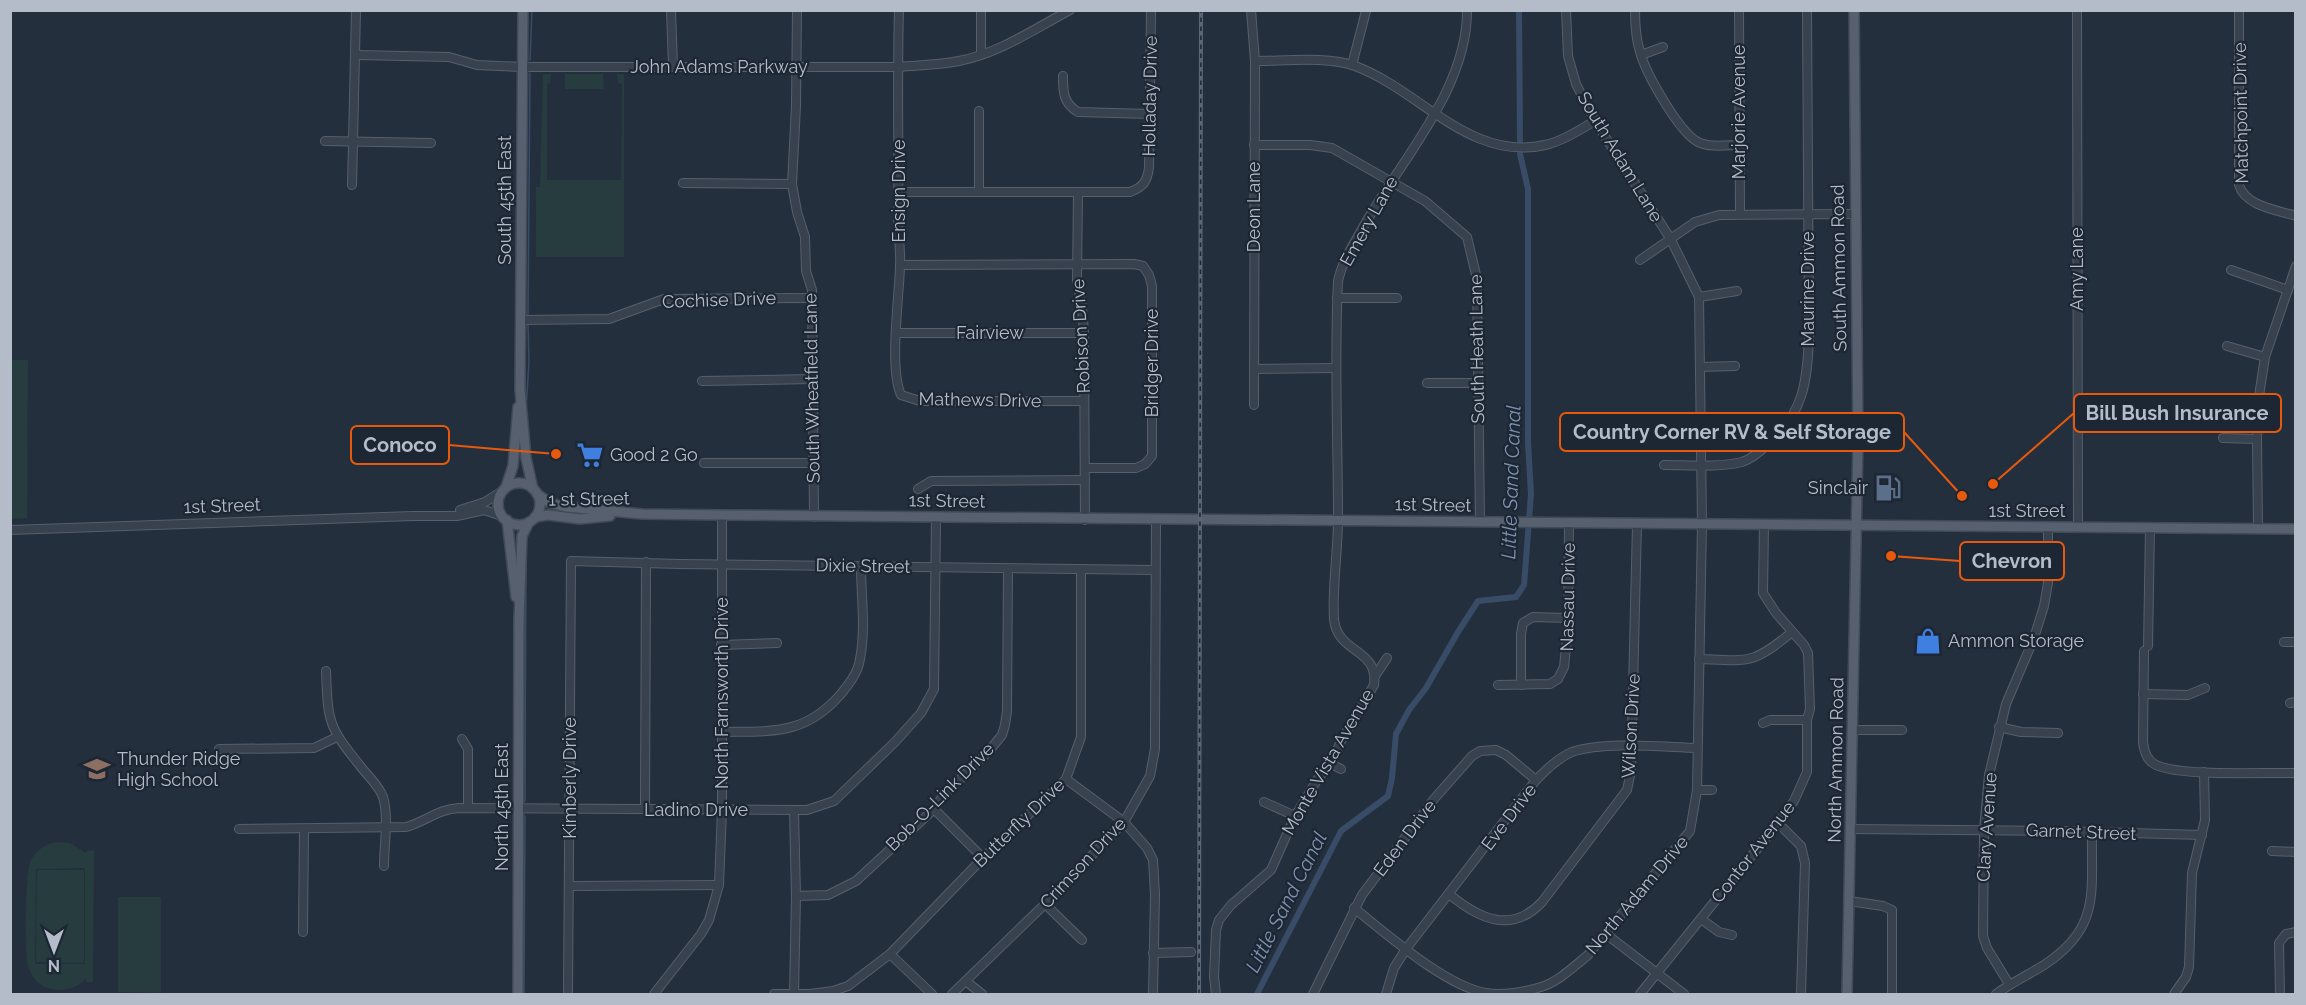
<svg xmlns="http://www.w3.org/2000/svg" width="2306" height="1005" viewBox="0 0 2306 1005" font-family="Raleway,sans-serif">
  <rect width="100%" height="100%" fill="#242f3e"/>
  <g fill="#263c3f" fill-rule="evenodd">
    <polygon points="543,74 551,74 550,83 547,84 547,180 621,180 622,84 618,83 617,74 624,74 624,257 536,257 536,187 540,187"/>
    <polygon points="565,74 603,74 604,89 565,89"/>
    <polygon points="11,360 28,360 27,518 11,519"/>
    <path d="M56,842l14,1 16,10v-2l8,-1 -1,132h-7v-3c-17,17 -48,15 -57,-10 -5,-13 -4,-98 2,-109 5,-10 15,-16 25,-18zM85,868v96h-50l1,-95z"/>
    <polygon points="37,870 84,870 84,963 36,962"/>
    <polygon points="118,897 161,897 161,993 118,992"/>
  </g>
  <g fill="none" stroke-linecap="round" stroke-linejoin="round">
    <g stroke="#394c67" stroke-width="1.5">
      <polyline points="530,60 532,10"/>
      <polyline points="528,315 530,73"/>
      <polyline points="526,410 529,361 528,324"/>
      <polyline points="525,801 526,550"/>
      <polyline points="524,994 525,816"/>
    </g>
    <g stroke="#394c67" stroke-width="6">
      <polyline points="1519,10 1520,142"/>
      <polyline points="1257,994 1341,831 1388,796 1392,778 1396,734 1409,710 1426,688 1458,632 1478,601 1516,597 1524,585 1531,494 1528,442 1528,189 1520,154"/>
    </g>
    <g stroke="#565f6c" stroke-width="10">
      <g id="minor">
        <polyline points="671,10 673,66"/>
        <polyline points="797,10 796,106 792,184 797,212 805,237 806,271 812,290 814,517"/>
        <path d="M899,10c-2,69 0,138 -1,207 0,17 3,34 2,50 -1,32 -11,101 1,128l19,6h164"/>
        <polyline points="981,10 981,54"/>
        <polyline points="1251,10 1255,61 1254,405"/>
        <path d="M1635,10c0,15 1,29 5,42 6,22 39,80 58,90 12,6 29,3 42,3"/>
        <polyline points="1739,10 1740,214"/>
        <polyline points="2077,10 2078,528"/>
        <path d="M2239,10v175c6,21 38,25 57,31"/>
        <path d="M357,55l92,2 28,8 45,2h376c20,-2 41,-2 61,-6 41,-8 75,-32 111,-51"/>
        <polyline points="1641,55 1663,47"/>
        <path d="M1255,61c29,0 74,-5 100,5 65,24 115,96 190,79 18,-4 34,-15 50,-24"/>
        <polyline points="1352,65 1366,11"/>
        <path d="M1063,76c0,16 0,27 15,36l71,2"/>
        <polyline points="979,111 979,191"/>
        <polyline points="325,141 431,143"/>
        <polyline points="1254,145 1310,145 1332,148 1425,201 1467,237 1477,279 1480,522"/>
        <polyline points="683,183 792,184"/>
        <polyline points="352,185 356,10"/>
        <path d="M900,192h230c13,-5 17,-10 19,-24l2,-158"/>
        <polyline points="1078,192 1077,280 1082,307 1084,333 1085,520"/>
        <polyline points="1640,260 1695,222 1719,215 1854,214"/>
        <polyline points="900,265 1134,264 1143,266 1149,275 1152,286 1152,456 1145,464 1136,468 1086,468"/>
        <polyline points="2231,270 2288,290"/>
        <polyline points="1699,297 1737,291"/>
        <polyline points="1337,298 1397,298"/>
        <polyline points="520,320 609,319 664,299 812,298"/>
        <polyline points="897,333 1084,333"/>
        <polyline points="2227,346 2265,357"/>
        <polyline points="1701,367 1735,366"/>
        <polyline points="1254,369 1335,368"/>
        <polyline points="702,381 813,379"/>
        <polyline points="1427,383 1477,383"/>
        <polyline points="2223,438 2257,439"/>
        <polyline points="704,463 813,463"/>
        <path d="M1664,465c25,0 53,3 78,-3 9,-3 19,-11 26,-18 36,-32 39,-61 41,-107l-2,-327"/>
        <polyline points="918,489 931,481 1085,480"/>
        <polyline points="460,510 485,502 501,492"/>
        <polyline points="2258,528 2257,439 2259,396 2265,357 2296,266"/>
        <polyline points="10,530 413,516 457,516 484,510 502,516"/>
        <polyline points="2284,642 2296,642"/>
        <polyline points="721,645 777,643"/>
        <polyline points="2148,646 2150,528"/>
        <path d="M2144,651l-1,91c1,10 4,19 13,23 27,12 107,7 140,8"/>
        <path d="M1699,659c49,2 54,6 93,-27"/>
        <path d="M326,671c2,52 2,55 35,96 7,9 18,19 22,30 6,20 1,48 1,69"/>
        <polyline points="1375,676 1387,658"/>
        <polyline points="1498,685 1550,684 1558,679 1564,667 1568,628 1569,523"/>
        <polyline points="1521,685 1521,634 1523,623 1533,617 1567,618"/>
        <polyline points="2143,694 2188,695 2205,688"/>
        <polyline points="2290,703 2296,702"/>
        <polyline points="1763,723 1770,720 1807,720"/>
        <polyline points="1999,727 2021,732 2058,733"/>
        <polyline points="1853,730 1902,730"/>
        <path d="M721,732c50,-1 83,4 119,-37 9,-11 18,-22 20,-36 6,-30 1,-63 1,-93"/>
        <polyline points="462,739 468,749 468,808"/>
        <polyline points="219,749 314,748 337,737"/>
        <polyline points="1331,764 1341,769"/>
        <polyline points="1066,779 1124,822 1147,848 1153,860 1155,894 1153,994"/>
        <polyline points="1697,790 1712,790"/>
        <polyline points="1264,802 1295,816"/>
        <polyline points="934,809 983,858"/>
        <polyline points="645,810 646,562"/>
        <polyline points="794,810 796,896 794,994"/>
        <polyline points="1778,823 1801,846 1805,863 1801,994"/>
        <path d="M239,829l167,-2c19,-5 32,-18 53,-19l335,2h13l27,-9 61,-59 26,-29 13,-24 2,-171"/>
        <polyline points="1851,829 2057,831 2202,835"/>
        <polyline points="2272,851 2296,852"/>
        <polyline points="570,886 719,885"/>
        <path d="M1449,894c29,24 62,41 93,8l85,-112 4,-19 6,-247"/>
        <polyline points="796,896 828,895 856,881 934,809 943,796 989,751 1002,735 1005,725 1007,711 1008,569"/>
        <polyline points="1849,901 1883,906 1892,910 1892,994"/>
        <polyline points="1045,904 1082,940"/>
        <path d="M1354,908c33,26 91,78 132,85 16,3 39,-1 55,-6 17,-5 32,-20 46,-31l103,-125 7,-41 5,-266 -3,-227 -29,-59 -75,-117 -19,-37 -8,-28 -2,-46"/>
        <polyline points="1701,919 1719,932 1732,935"/>
        <polyline points="303,932 304,830"/>
        <polyline points="1606,934 1684,994"/>
        <polyline points="1153,953 1191,952"/>
        <polyline points="890,954 932,994"/>
        <polyline points="967,982 982,994"/>
        <polyline points="2009,984 1987,948 1983,936 1984,830 1989,775 2006,704 2034,638 2044,606 2048,583 2048,528"/>
        <polyline points="568,994 571,561 680,564 1155,570"/>
        <polyline points="654,994 701,934 709,920 719,885 722,810 722,515"/>
        <polyline points="774,994 807,994"/>
        <polyline points="810,994 833,991 848,986 890,954 983,858 1066,779 1081,737 1081,570"/>
        <polyline points="952,994 1045,904 1124,822 1150,776 1155,749 1155,728 1156,520"/>
        <path d="M1216,994l-2,-17 2,-47 3,-10 12,-15 40,-35 24,-54 24,-39 12,-13 10,-23 33,-56c5,-37 -37,-31 -40,-66 -2,-33 4,-67 4,-100 0,-80 -4,-159 0,-238 4,-19 14,-34 23,-50 37,-68 107,-141 106,-221"/>
        <polyline points="1313,994 1362,895 1434,799 1472,756 1480,751 1496,750 1506,755 1536,780"/>
        <path d="M1386,994l8,-26 12,-19 130,-169c10,-10 22,-22 36,-28 33,-11 90,-5 125,-4"/>
        <polyline points="1640,994 1778,823 1794,801 1807,772 1807,720 1810,709 1808,653 1804,645 1776,613 1763,593 1764,525"/>
        <path d="M1996,994c15,-11 32,-19 48,-29 57,-37 47,-73 48,-132"/>
        <polyline points="2174,994 2186,977 2189,967 2192,873 2205,820 2204,772"/>
        <polyline points="2280,994 2279,943 2286,934 2296,932"/>
      </g>
    </g>
    <g stroke="#414a57" stroke-width="12">
      <g id="major">
        <polyline points="523,10 520,390 526,458 533,489"/>
        <circle cx="519" cy="504" r="21"/>
        <polyline points="506,487 513,466 518,407"/>
        <polyline points="537,494 550,503 566,507 642,514 722,515 2296,529"/>
        <polyline points="535,517 548,515 580,519 610,516"/>
        <polyline points="507,520 516,597"/>
        <polyline points="518,994 519,620 522,536 529,522"/>
        <polyline points="1847,994 1858,441 1854,10"/>
      </g>
    </g>
    <use href="#minor" stroke="#38414e" stroke-width="8"/>
    <use href="#major" stroke="#56606e" stroke-width="9"/>
    <g stroke="#5a6575" stroke-width="4">
      <polyline id="rail" points="1199,994 1201,10"/>
    </g>
    <use href="#rail" stroke="#1d2633" stroke-width="1.5" stroke-dasharray="4.5" stroke-linecap="butt"/>
  </g>
  <defs>
    <g id="supermarket-bare" transform="scale(2.07)"><path d="M-6-5.5h2.5l.6 2H6L4.5 2H-2.5L-4.4-4H-6ZM-1.5 3.2a1.3 1.3 0 1 0 .1 0ZM3 3.2a1.3 1.3 0 1 0 .1 0Z" fill="#3f7fe0" stroke="#1d2633" stroke-width="2.5" paint-order="stroke"/></g>
    <g id="fuel-bare" transform="scale(2.07)"><path d="M-5.5-6h7V0h2V4h1.3V-2.5L3-4.5l.8-.8L6-3V5H2.5V1h-1V6h-7ZM-4.2-4.7v3.2H.2V-4.7Z" fill="#5c6f8a" stroke="#1d2633" stroke-width="2.5" paint-order="stroke"/></g>
    <g id="shop-bare" transform="scale(2.07)"><path d="M-5-2.5h2.3a2.7 3.5 0 0 1 5.4 0H5L5.5 6h-11ZM-1.5-2.5h3a1.5 2.3 0 0 0-3 0Z" fill="#3f7fe0" stroke="#1d2633" stroke-width="2.5" paint-order="stroke"/></g>
    <g id="school-bare" transform="scale(2.07)"><path d="M0-5L7-2L0 1L-7-2ZM-4 1L0 2.5L4 1V4Q0 6-4 4Z" fill="#8d6e63" stroke="#1d2633" stroke-width="2.5" paint-order="stroke"/></g>
  </defs>
  <g fill-rule="evenodd">
    <use href="#supermarket-bare" x="590" y="455"/>
    <use href="#fuel-bare" x="1888" y="488"/>
    <use href="#shop-bare" x="1928" y="641"/>
    <use href="#school-bare" x="97" y="769"/>
  </g>
  <g text-anchor="middle" stroke-width="4.5" stroke-linejoin="round" paint-order="stroke">
    <g font-size="18" fill="#b4bcc9" stroke="#1d2633">
      <text x="719" y="73">John Adams Parkway</text>
      <text transform="translate(1150 96) rotate(-89)" y="6">Holladay Drive</text>
      <text transform="translate(1739 112) rotate(-90)" y="6">Marjorie Avenue</text>
      <text transform="translate(2241 113) rotate(-91)" y="6">Matchpoint Drive</text>
      <text transform="translate(1620 157) rotate(59)" y="6">South Adam Lane</text>
      <text transform="translate(899 191) rotate(-90)" y="6">Ensign Drive</text>
      <text transform="translate(505 200) rotate(-90)" y="6">South 45th East</text>
      <text transform="translate(1254 207) rotate(-90)" y="6">Deon Lane</text>
      <text transform="translate(1369 221) rotate(-61)" y="6">Emery Lane</text>
      <text transform="translate(1839 268) rotate(-91)" y="6">South Ammon Road</text>
      <text transform="translate(2077 269) rotate(-90)" y="6">Amy Lane</text>
      <text transform="translate(1808 289) rotate(-90)" y="6">Maurine Drive</text>
      <text transform="translate(719 300) rotate(-2)" y="6">Cochise Drive</text>
      <text x="990" y="339">Fairview</text>
      <text transform="translate(1081 336) rotate(-93)" y="6">Robison Drive</text>
      <text transform="translate(1477 349) rotate(-91)" y="6">South Heath Lane</text>
      <text transform="translate(1152 363) rotate(-90)" y="6">Bridger Drive</text>
      <text transform="translate(812 388) rotate(-91)" y="6">South Wheatfield Lane</text>
      <text transform="translate(980 400) rotate(1)" y="6">Mathews Drive</text>
      <text transform="translate(589 499) rotate(-1)" y="6">1 st Street</text>
      <text transform="translate(947 501) rotate(1)" y="6">1st Street</text>
      <text transform="translate(1433 505) rotate(1)" y="6">1st Street</text>
      <text transform="translate(222 506) rotate(-2)" y="6">1st Street</text>
      <text x="2027" y="517">1st Street</text>
      <text transform="translate(863 566) rotate(1)" y="6">Dixie Street</text>
      <text transform="translate(1568 597) rotate(-89)" y="6">Nassau Drive</text>
      <text transform="translate(722 693) rotate(-90)" y="6">North Farnsworth Drive</text>
      <text transform="translate(1631 726) rotate(-87)" y="6">Wilson Drive</text>
      <text transform="translate(1836 760) rotate(-89)" y="6">North Ammon Road</text>
      <text transform="translate(1328 762) rotate(-60)" y="6">Monte Vista Avenue</text>
      <text transform="translate(570 778) rotate(-90)" y="6">Kimberly Drive</text>
      <text transform="translate(940 797) rotate(-45)" y="6">Bob-O-Link Drive</text>
      <text transform="translate(502 807) rotate(-90)" y="6">North 45th East</text>
      <text x="696" y="816">Ladino Drive</text>
      <text transform="translate(1509 817) rotate(-53)" y="6">Eve Drive</text>
      <text transform="translate(1019 823) rotate(-44)" y="6">Butterfly Drive</text>
      <text transform="translate(1987 827) rotate(-86)" y="6">Clary Avenue</text>
      <text transform="translate(2081 832) rotate(2)" y="6">Garnet Street</text>
      <text transform="translate(1405 838) rotate(-53)" y="6">Eden Drive</text>
      <text transform="translate(1753 852) rotate(-52)" y="6">Contor Avenue</text>
      <text transform="translate(1083 863) rotate(-47)" y="6">Crimson Drive</text>
      <text transform="translate(1637 895) rotate(-50)" y="6">North Adam Drive</text>
    </g>
    <g font-size="18" fill="#b4bcc9" stroke="#1d2633" text-anchor="start">
      <text x="610" y="461">Good 2 Go</text>
      <text x="1868" y="494" text-anchor="end">Sinclair</text>
      <text x="1948" y="647">Ammon Storage</text>
      <text x="117" y="765">Thunder Ridge<tspan x="117" dy="21">High School</tspan></text>
    </g>
    <g font-size="20" font-style="italic" fill="#7c92b1" stroke="#1d2633">
      <text transform="translate(1511 482) rotate(-88)" y="7">Little Sand Canal</text>
      <text transform="translate(1286 902) rotate(-63)" y="7">Little Sand Canal</text>
    </g>
  </g>
  <path fill="none" stroke="#e8590c" stroke-width="2" d="M1993 484L2074 413M1962 496L1904 432M556 454L449 445M1891 556L1960 561"/>
  <g fill="#e8590c" stroke="#1d2633" stroke-width="2">
    <circle cx="1993" cy="484" r="6"/>
    <circle cx="1962" cy="496" r="6"/>
    <circle cx="556" cy="454" r="6"/>
    <circle cx="1891" cy="556" r="6"/>
  </g>
  <g fill="#1d2633" stroke="#e8590c" stroke-width="2">
    <rect x="2074" y="394" width="207" height="38" rx="6"/>
    <rect x="1560" y="413" width="344" height="38" rx="6"/>
    <rect x="351" y="426" width="98" height="38" rx="6"/>
    <rect x="1960" y="542" width="104" height="38" rx="6"/>
  </g>
  <g font-size="20" text-anchor="middle" font-weight="bold" fill="#b4bcc9">
    <text x="2177" y="420">Bill Bush Insurance</text>
    <text x="1732" y="439">Country Corner RV &amp; Self Storage</text>
    <text x="400" y="452">Conoco</text>
    <text x="2012" y="568">Chevron</text>
  </g>
  <rect width="2306" height="1005" fill="none" stroke="#b4bcc9" stroke-width="24"/>
  <g transform="translate(54 951) rotate(180)" stroke="#1d2633" stroke-width="4.5" paint-order="stroke">
  <path d="M0-4.5L10 22L0 15L-10 22Z" fill="#b4bcc9"/>
  <text y="-9" font-size="16" font-weight="bold" text-anchor="middle" fill="#b4bcc9">N</text>
  </g>
</svg>
